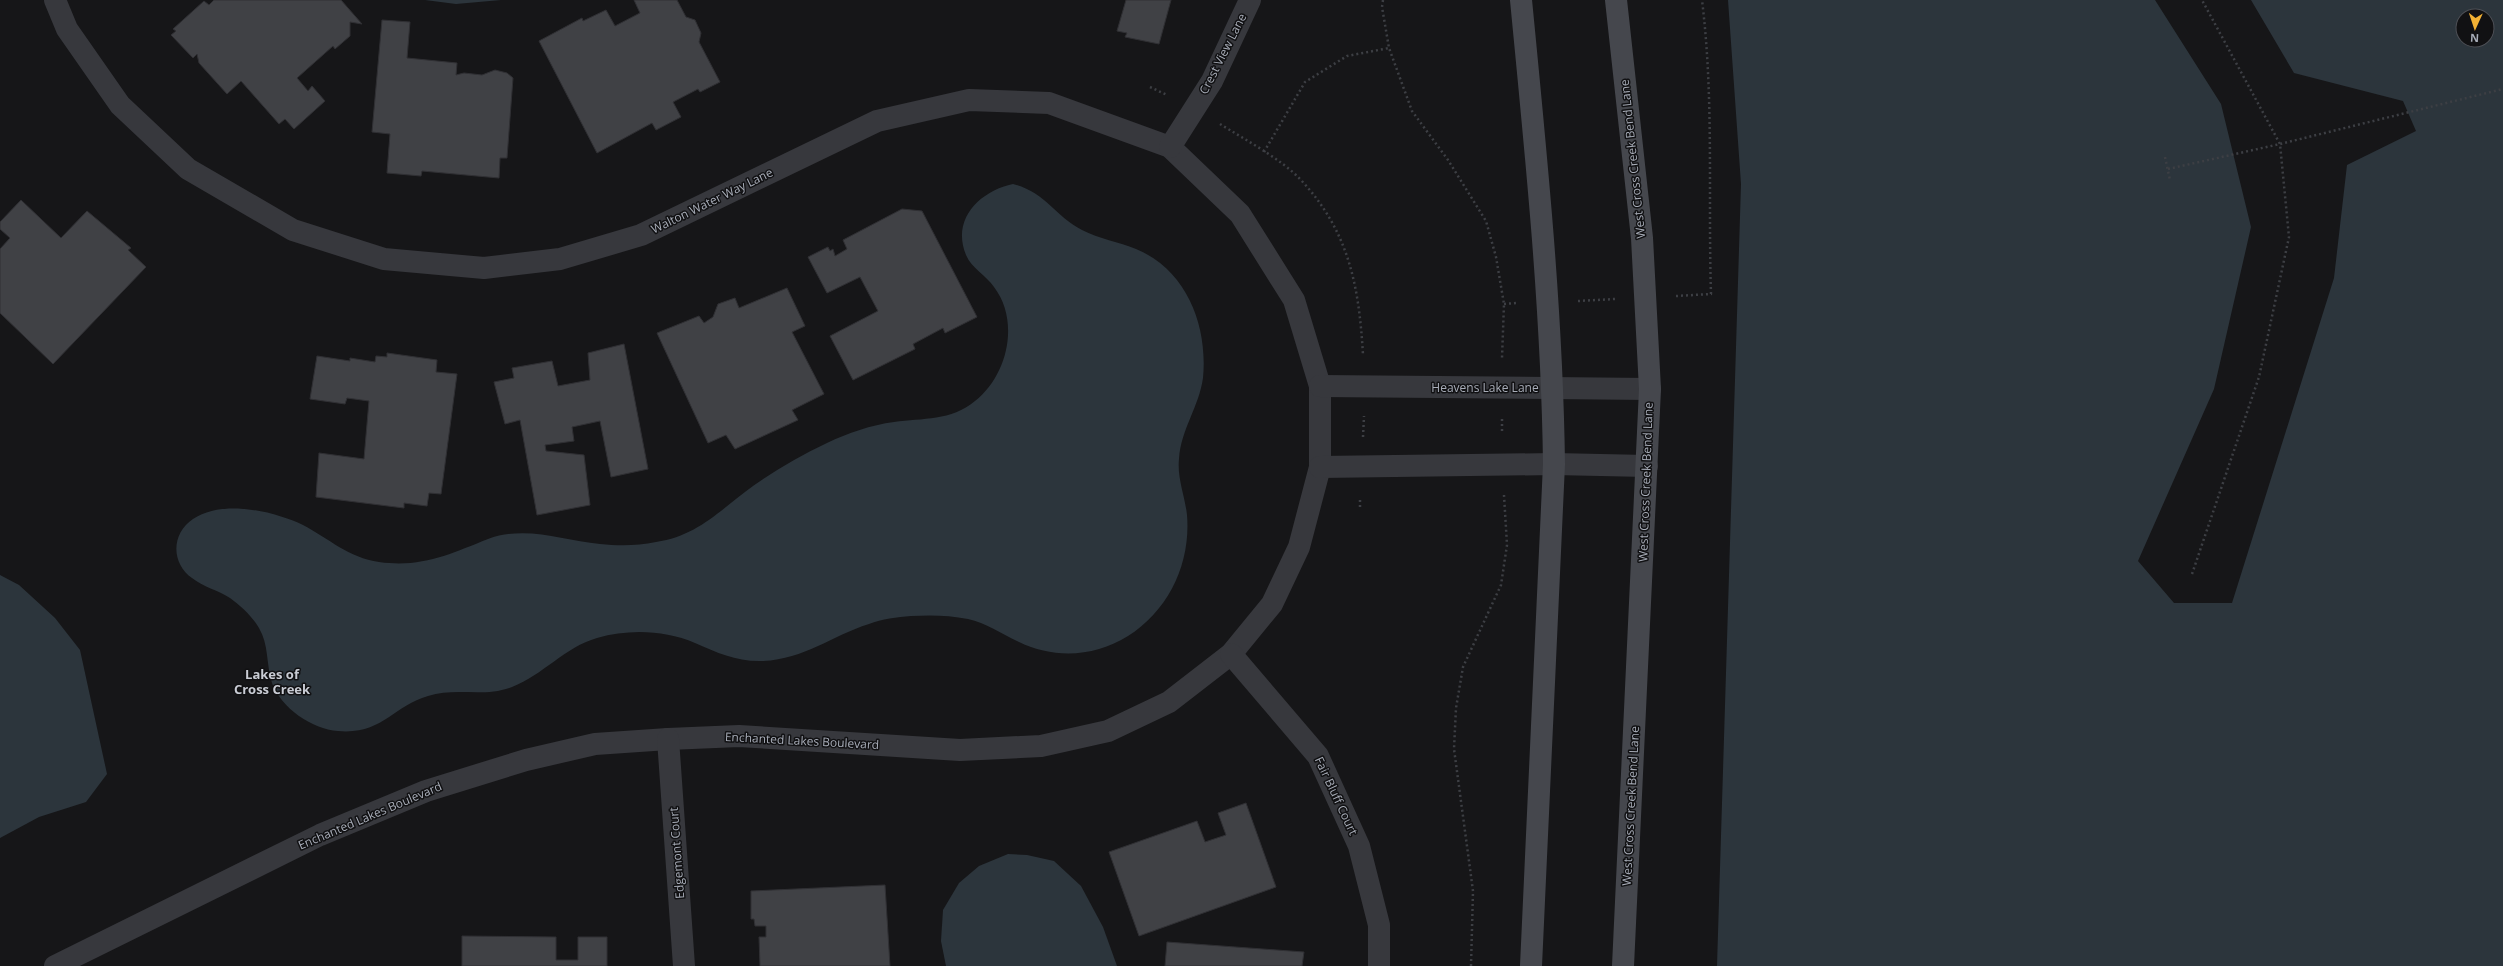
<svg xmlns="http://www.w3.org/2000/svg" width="2503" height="966" viewBox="0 0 2503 966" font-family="'Open Sans',sans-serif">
  <rect width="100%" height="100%" fill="#161618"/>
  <g fill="#2c353c" fill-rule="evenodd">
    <polygon points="425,0 501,0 456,4"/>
    <path d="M1728,0h427l66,104 30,123 -37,162 -76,172 36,42h58l102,-325 13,-113 69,-34 -13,-30 -109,-28 -43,-73h252v966h-786l24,-782zM2463,16h24v24h-24z"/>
    <path d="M1013,184c32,8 42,32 69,46 17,9 37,12 54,19 51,21 72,77 67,129 -4,29 -22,51 -24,81 -2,19 6,37 8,56 4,48 -18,95 -59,121 -33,21 -74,23 -109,6 -17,-8 -33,-19 -51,-23 -19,-4 -39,-4 -57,-3 -14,1 -29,3 -42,8 -38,12 -64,35 -106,37 -26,1 -45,-8 -68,-18 -31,-13 -66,-14 -98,-5 -32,9 -54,37 -85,49 -28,11 -56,0 -84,9 -35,10 -46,39 -90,35 -26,-2 -57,-23 -66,-48 -6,-19 -3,-38 -13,-55 -7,-12 -18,-22 -29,-30 -12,-8 -27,-11 -38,-20 -21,-15 -21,-44 1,-59 29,-20 80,-8 110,6 25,13 46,33 76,37 43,6 71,-8 109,-23 38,-14 74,1 112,5 19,2 37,2 56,-2 42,-6 65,-33 97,-56 23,-16 48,-31 74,-43 21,-10 44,-18 67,-21 29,-4 57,-1 81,-21 33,-26 45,-80 19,-114 -8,-12 -22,-18 -28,-32 -15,-36 14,-64 47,-71z"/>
    <polygon points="0,575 19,585 55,618 80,650 107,774 86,802 39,817 0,838"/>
    <polygon points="1008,854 1027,855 1054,861 1081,886 1103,927 1117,966 946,966 941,941 943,910 959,883 979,866"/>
  </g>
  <g fill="#404145" stroke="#303034">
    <polygon points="214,0 341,0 362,24 350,22 350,36 335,49 333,46 297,78 308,91 312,86 325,101 294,129 285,119 279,124 241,81 227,94 199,63 197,54 193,58 171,35 176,31 173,29 204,1 209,5"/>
    <polygon points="634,0 677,0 686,17 695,20 701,33 699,42 720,82 700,92 698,89 673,102 681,117 656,130 652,123 597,153 539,41 582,18 583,21 606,10 615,26 640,13"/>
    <polygon points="1126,0 1171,0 1159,44 1125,37 1127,33 1117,31"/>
    <polygon points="382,20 410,22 407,58 457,63 456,75 464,73 482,75 495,70 507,73 513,78 507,158 500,158 499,178 422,171 421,176 387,173 390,134 372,132"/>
    <polygon points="21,200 61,238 87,211 131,248 128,250 146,267 53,364 0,313 0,249 10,238 0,229 0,222"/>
    <polygon points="902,209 922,211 977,317 945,333 943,328 913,344 915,349 853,380 830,336 878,311 860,277 827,293 808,257 828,247 830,251 833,249 835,256 847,249 843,240"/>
    <polygon points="787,288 805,326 792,332 824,394 792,410 798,420 735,449 726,435 708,443 657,333 699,316 704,323 713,317 718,304 735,298 739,308"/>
    <polygon points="624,344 648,469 611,477 600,421 572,427 574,441 545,445 546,451 584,455 590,505 537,515 520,420 505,424 494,382 514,378 512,368 552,361 558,386 590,380 588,353"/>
    <polygon points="387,353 437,360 436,372 457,374 441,494 429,493 427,506 404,503 404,508 316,497 319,453 364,459 369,401 347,398 345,404 310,399 317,356 350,361 350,358 375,362 376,356 387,357"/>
    <polygon points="1246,803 1276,887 1139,936 1109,852 1197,821 1205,842 1226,835 1218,813"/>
    <polygon points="885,885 890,966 760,966 759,937 766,937 766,926 755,926 754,919 751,919 751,891"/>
    <polygon points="462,936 556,937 556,960 578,960 578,937 607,937 607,966 462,966"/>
    <polygon points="1167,942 1304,952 1302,966 1165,966"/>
  </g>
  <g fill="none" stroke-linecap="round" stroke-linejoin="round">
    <g stroke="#3d3f44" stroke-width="2.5" stroke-dasharray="2 3" stroke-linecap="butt">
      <polyline points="1383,0 1382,7 1389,48 1412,111 1448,160 1486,221 1496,257 1504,304 1502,358"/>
      <polyline points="1150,87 1167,95"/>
      <path d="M1220,124c24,15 61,35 80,55 49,52 59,107 63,176"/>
      <polyline points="1264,152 1305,82 1347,56 1389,48"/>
      <polyline points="2165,157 2170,180"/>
      <polyline points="2168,169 2280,144 2503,89"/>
      <path d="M1676,296l35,-2c-3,-98 3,-196 -9,-294"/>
      <polyline points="1578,301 1615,299"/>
      <polyline points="1504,304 1517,303"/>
      <polyline points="1502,419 1502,434"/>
      <polyline points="1363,437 1364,416"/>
      <polyline points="1360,507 1360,498"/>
      <polyline points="2192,574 2259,377 2289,237 2280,144 2202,0"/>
      <polyline points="1471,966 1473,891 1454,749 1456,708 1463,667 1501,585 1507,545 1504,495"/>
    </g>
    <g stroke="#37383d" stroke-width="22">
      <polyline points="55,0 67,29 120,105 188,169 293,230 384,259 484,268 560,259 641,235 877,121 969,100 1049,103 1170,147 1240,214 1294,300 1320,386 1320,467 1299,547 1272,604 1231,654 1169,702 1108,731 1041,746 960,750 739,736 668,739 595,744 526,760 426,791 320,835 55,966"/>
      <polyline points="1170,147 1212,81 1250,0"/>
      <polyline points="1320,386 1650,389"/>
      <polyline points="1320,467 1554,464 1647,466"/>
      <polyline points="1231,654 1318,756 1359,846 1379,925 1379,966"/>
      <polyline points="668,739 684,966"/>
    </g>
    <g stroke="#45474d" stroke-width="22">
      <path d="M1521,0c15,155 31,309 33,464l-23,502"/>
      <polyline points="1616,0 1642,238 1650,389 1623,966"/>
    </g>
  </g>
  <g text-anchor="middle" stroke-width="3" stroke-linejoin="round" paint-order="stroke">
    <g font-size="12" fill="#a8adb8" stroke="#111113">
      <text transform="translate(1223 54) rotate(-63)" y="4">Crest View Lane</text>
      <text transform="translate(1633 159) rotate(-96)" y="4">West Cross Creek Bend Lane</text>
      <text transform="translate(712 201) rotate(-26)" y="4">Walton Water Way Lane</text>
      <text x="1485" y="392">Heavens Lake Lane</text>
      <text transform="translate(1646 482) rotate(-88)" y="4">West Cross Creek Bend Lane</text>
      <text transform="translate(802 741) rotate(3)" y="4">Enchanted Lakes Boulevard</text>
      <text transform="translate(1336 796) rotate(65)" y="4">Fair Bluff Court</text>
      <text transform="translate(1631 806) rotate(-87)" y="4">West Cross Creek Bend Lane</text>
      <text transform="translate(370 816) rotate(-23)" y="4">Enchanted Lakes Boulevard</text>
      <text transform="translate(677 853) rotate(-94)" y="4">Edgemont Court</text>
    </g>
    <g font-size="13" font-weight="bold" fill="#c9ccd4" stroke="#111113">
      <text x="272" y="679">Lakes of<tspan x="272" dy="15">Cross Creek</tspan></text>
    </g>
  </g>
  <g transform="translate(2475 28) rotate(183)"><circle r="19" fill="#111113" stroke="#4d4f55"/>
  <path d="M0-3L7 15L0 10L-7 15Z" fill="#f2b134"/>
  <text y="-6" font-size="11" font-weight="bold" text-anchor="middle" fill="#a8adb8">N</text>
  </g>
</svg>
